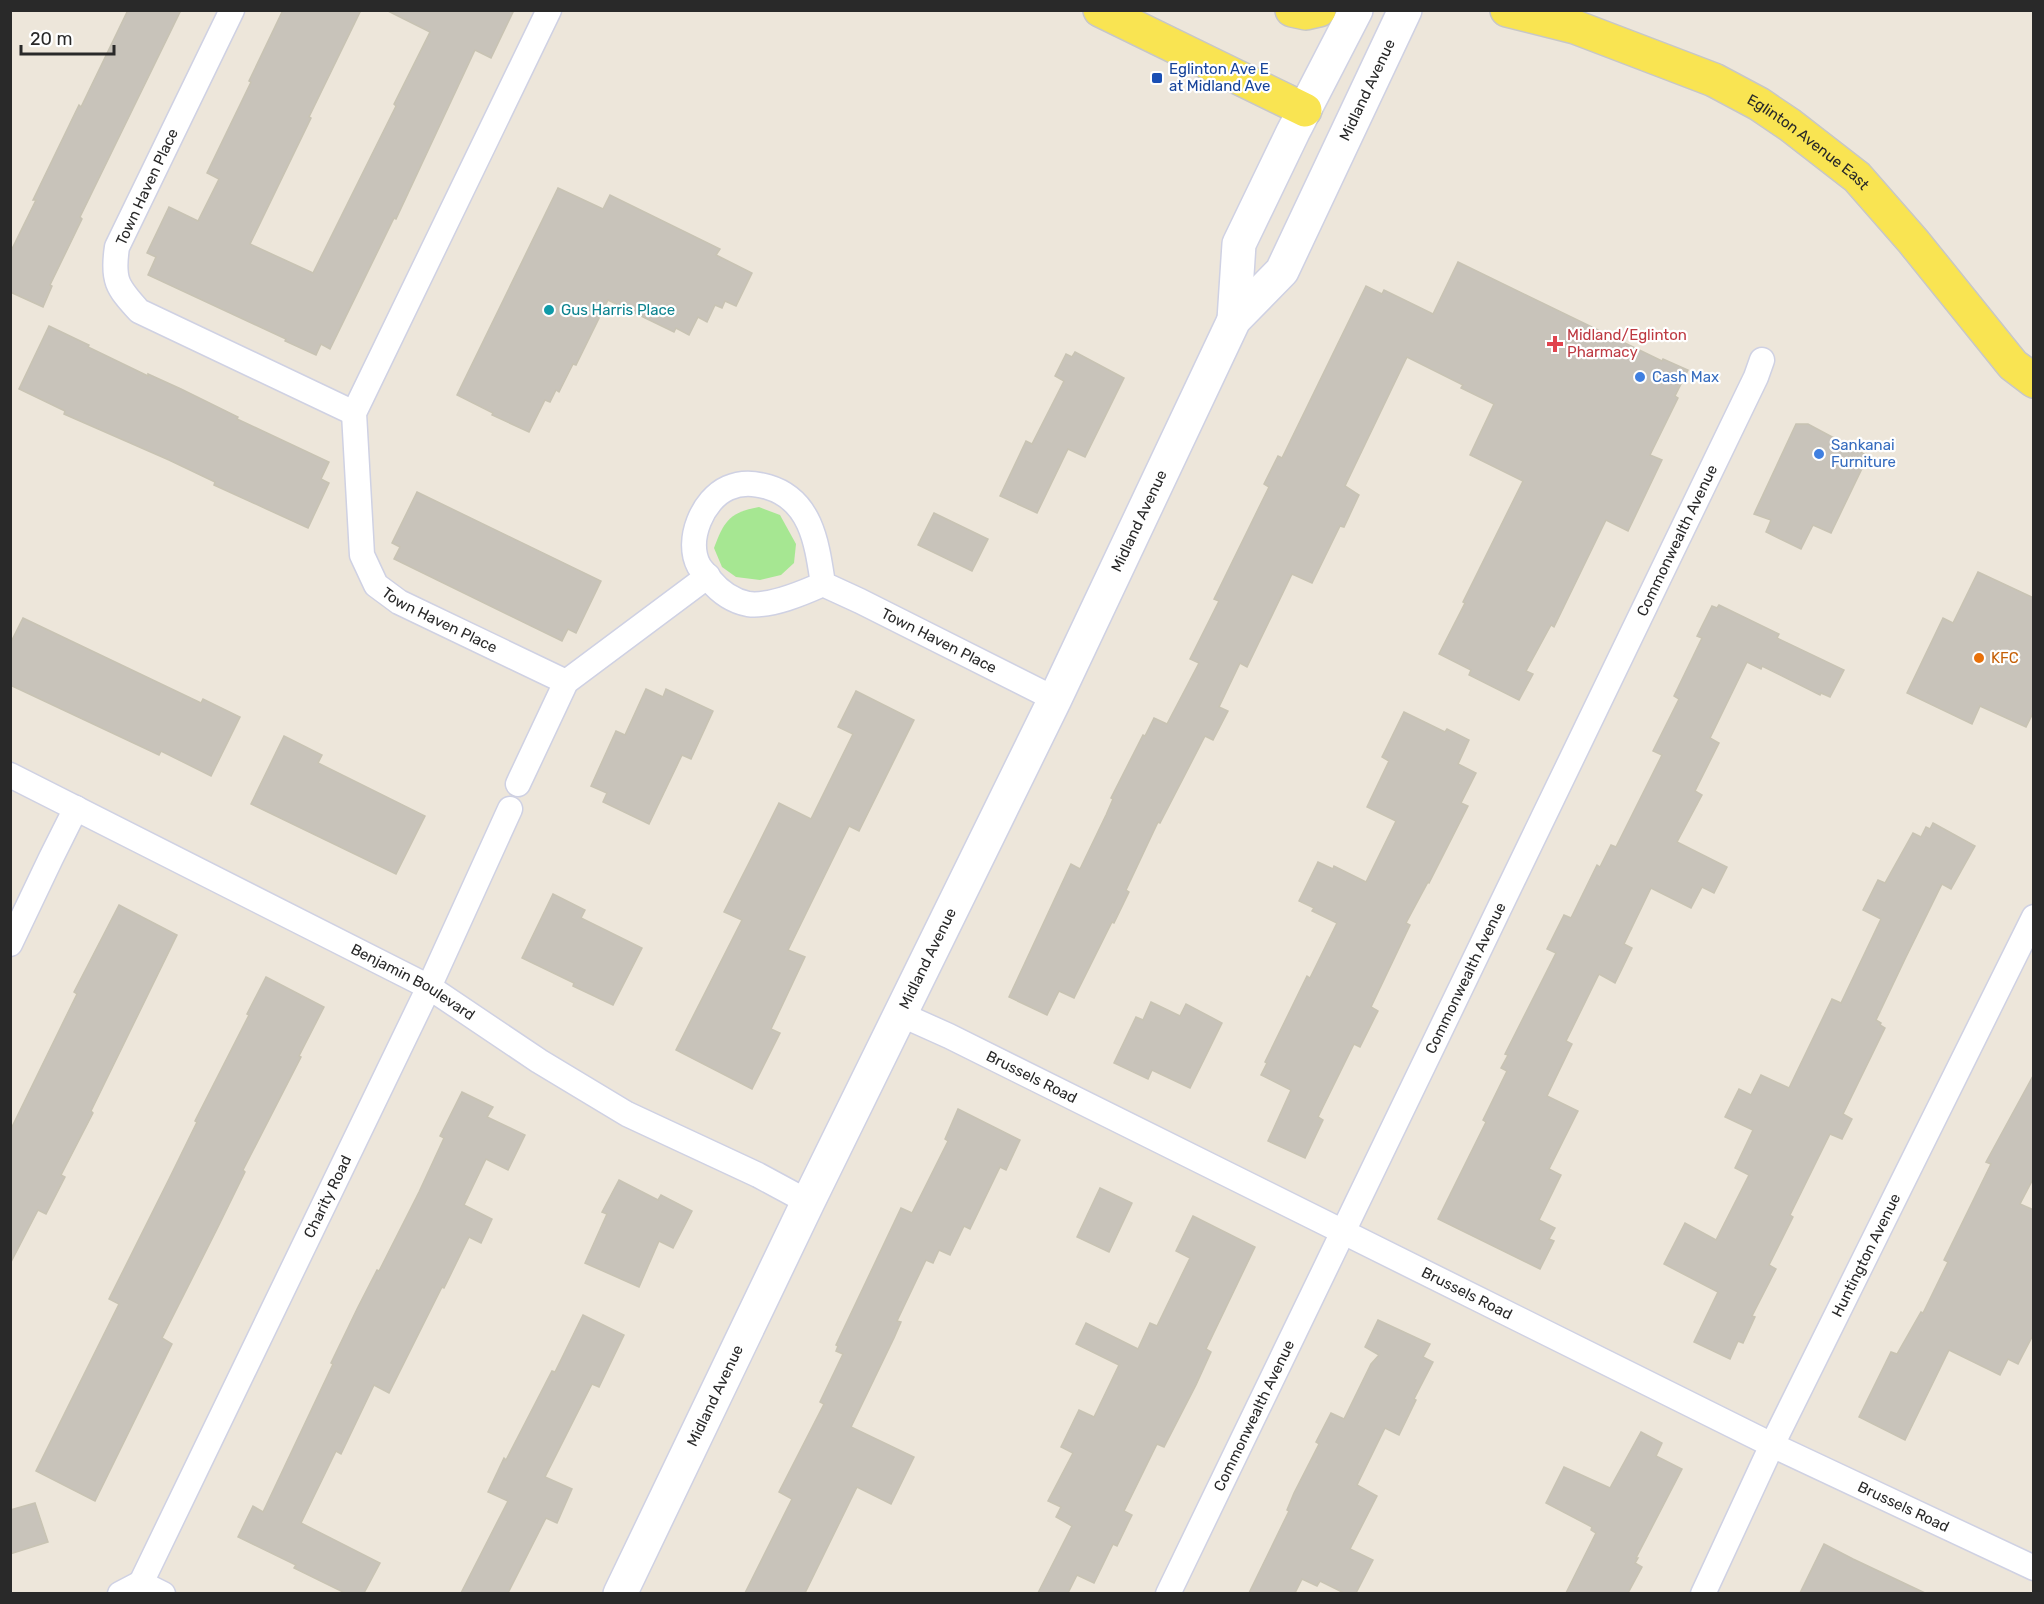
<svg xmlns="http://www.w3.org/2000/svg" width="2044" height="1604" viewBox="0 0 2044 1604" font-family="Rubik,sans-serif">
  <rect width="100%" height="100%" fill="#ede6da"/>
  <path fill="#a6e792" d="M759,507l21,8 16,29 -2,19 -13,12 -21,5 -24,-3 -14,-10 -8,-19c10,-27 16,-36 45,-41z"/>
  <g fill="#c8c3ba" stroke="#c8c3b3" stroke-width="1.5">
    <polygon points="128,10 181,10 80,217 82,219 50,285 52,286 43,307 10,292 10,253 36,200 33,200 79,105 81,107"/>
    <polygon points="283,10 361,10 309,117 311,118 250,244 313,273 396,106 394,104 430,32 386,10 514,10 491,58 475,50 396,219 394,218 330,349 321,344 316,355 285,341 286,339 148,275 156,257 147,253 169,207 198,221 219,179 207,173 251,82 249,81"/>
    <polygon points="558,188 603,209 610,195 720,249 716,255 752,273 736,306 725,301 722,308 715,305 707,322 698,317 689,335 676,328 674,332 608,300 576,365 573,364 559,392 556,390 550,402 545,400 529,432 492,415 493,413 457,395"/>
    <polygon points="1458,262 1662,361 1663,359 1688,370 1675,396 1678,398 1650,455 1662,460 1628,531 1606,520 1554,627 1551,625 1526,671 1533,674 1519,700 1469,675 1471,670 1439,654 1465,603 1463,602 1523,481 1470,455 1494,404 1461,388 1463,385 1407,357 1345,486 1359,495 1344,527 1340,526 1312,583 1292,574 1247,667 1240,663 1219,707 1228,711 1213,740 1205,736 1160,823 1158,822 1126,890 1129,892 1114,923 1112,922 1074,998 1059,991 1047,1015 1009,997 1071,864 1080,869 1106,815 1113,799 1111,798 1143,735 1145,736 1154,718 1167,724 1199,663 1190,659 1219,601 1214,599 1269,487 1264,484 1278,456 1282,458 1366,286 1382,294 1384,290 1433,314"/>
    <polygon points="49,326 89,345 88,347 148,376 148,374 181,389 238,417 237,419 329,462 321,479 329,483 308,528 214,485 215,482 169,460 64,414 65,411 19,389"/>
    <polygon points="1075,352 1124,378 1085,457 1068,449 1037,513 1000,496 1026,441 1032,444 1064,381 1055,376 1066,354 1072,357"/>
    <polygon points="1796,424 1808,424 1868,456 1831,533 1813,525 1801,549 1766,532 1771,520 1754,514"/>
    <polygon points="417,492 601,581 576,633 568,629 562,641 394,559 400,547 392,543"/>
    <polygon points="934,513 988,539 972,571 918,545"/>
    <polygon points="1978,572 2034,598 2034,711 2026,727 1980,706 1972,724 1907,693 1943,618 1953,623"/>
    <polygon points="1719,605 1779,634 1777,638 1844,670 1830,697 1821,693 1820,695 1762,666 1761,669 1747,662 1710,738 1719,743 1695,791 1702,795 1677,842 1727,867 1714,893 1702,887 1691,908 1651,888 1624,944 1632,948 1615,983 1599,974 1566,1041 1572,1044 1547,1096 1578,1111 1549,1169 1561,1175 1539,1220 1555,1228 1549,1239 1554,1241 1540,1269 1438,1219 1486,1122 1483,1120 1507,1071 1501,1068 1508,1055 1505,1054 1556,953 1547,949 1564,915 1571,918 1597,865 1600,867 1611,845 1616,847 1662,755 1653,751 1679,699 1674,696 1702,638 1697,636 1712,606 1717,608"/>
    <polygon points="23,618 201,703 203,699 240,717 211,776 161,751 159,755 10,685 10,644"/>
    <polygon points="646,689 663,697 666,689 713,711 691,759 682,755 649,824 603,802 607,793 591,786 616,731 625,735"/>
    <polygon points="856,691 914,720 859,831 849,826 788,950 805,957 771,1029 780,1033 752,1089 676,1050 742,920 724,912 754,853 779,803 811,819 853,734 838,727"/>
    <polygon points="1404,712 1445,732 1447,729 1469,740 1458,764 1476,773 1461,803 1468,806 1429,883 1428,882 1406,923 1410,925 1371,1007 1378,1011 1360,1047 1354,1044 1318,1117 1323,1120 1305,1158 1268,1141 1291,1090 1261,1075 1267,1063 1265,1062 1307,976 1310,978 1337,923 1312,911 1314,908 1299,901 1318,862 1333,869 1334,866 1366,882 1396,821 1367,807 1389,761 1382,757"/>
    <polygon points="284,736 322,755 318,763 425,816 396,874 251,804"/>
    <polygon points="1933,823 1975,846 1951,889 1942,884 1906,957 1876,1020 1881,1023 1880,1025 1885,1028 1843,1114 1852,1119 1842,1139 1830,1134 1790,1215 1793,1217 1769,1265 1776,1269 1752,1316 1755,1317 1743,1343 1738,1341 1730,1359 1694,1342 1718,1292 1664,1264 1685,1223 1716,1240 1749,1175 1735,1168 1753,1130 1725,1117 1739,1089 1751,1095 1761,1075 1789,1088 1832,999 1841,1003 1881,919 1863,910 1878,880 1885,883 1913,833 1921,837 1926,827 1930,829"/>
    <polygon points="553,894 585,910 581,918 642,948 613,1005 573,986 574,983 522,958"/>
    <polygon points="119,905 177,935 91,1111 93,1113 61,1175 65,1177 46,1214 38,1210 10,1264 10,1131 77,994 74,992"/>
    <polygon points="266,977 324,1007 299,1056 301,1057 243,1170 245,1172 217,1229 162,1338 172,1344 95,1501 36,1471 119,1304 109,1299 169,1179 197,1122 195,1121 249,1015 247,1014"/>
    <polygon points="1151,1002 1180,1016 1186,1004 1222,1023 1190,1088 1152,1070 1148,1079 1114,1063 1136,1017 1143,1020"/>
    <polygon points="2034,1074 2034,1177 2020,1204 2034,1210 2034,1333 2018,1364 2008,1359 2000,1375 1949,1350 1905,1440 1859,1417 1891,1352 1897,1354 1921,1312 1923,1313 1948,1262 1944,1260 1991,1164 1986,1162"/>
    <polygon points="462,1092 493,1107 487,1117 525,1135 508,1170 486,1159 464,1205 492,1219 481,1243 469,1237 444,1288 442,1287 389,1393 374,1385 341,1454 336,1451 301,1523 380,1563 364,1593 345,1593 294,1568 296,1565 238,1537 253,1506 263,1512 333,1364 331,1363 358,1307 377,1270 379,1271 419,1192 444,1138 440,1136"/>
    <polygon points="958,1109 1020,1140 1006,1170 1000,1167 970,1229 964,1226 950,1255 939,1250 933,1263 926,1260 897,1321 901,1322 894,1338 851,1427 914,1457 891,1504 857,1487 805,1593 745,1593 792,1499 779,1492 824,1404 820,1402 843,1354 836,1351 838,1346 836,1345 901,1208 912,1213 948,1141 945,1139"/>
    <polygon points="619,1180 658,1200 661,1195 692,1211 673,1248 659,1241 639,1287 585,1263 607,1214 602,1212"/>
    <polygon points="1100,1188 1132,1203 1109,1252 1077,1237"/>
    <polygon points="1193,1216 1255,1247 1206,1349 1211,1352 1196,1385 1164,1447 1157,1444 1124,1511 1132,1515 1117,1546 1113,1544 1094,1583 1077,1575 1068,1593 1038,1593 1072,1526 1056,1517 1061,1507 1048,1501 1073,1453 1061,1447 1079,1410 1094,1417 1119,1365 1076,1344 1086,1323 1138,1349 1150,1323 1157,1326 1190,1258 1176,1251"/>
    <polygon points="583,1315 624,1335 599,1387 592,1384 545,1477 572,1489 557,1523 546,1518 508,1593 461,1593 508,1501 488,1492 504,1458 506,1460 552,1371 555,1372"/>
    <polygon points="1378,1320 1430,1344 1423,1357 1433,1362 1414,1399 1416,1400 1399,1435 1385,1428 1357,1485 1377,1496 1350,1549 1373,1560 1356,1593 1344,1593 1320,1581 1317,1586 1302,1579 1295,1593 1249,1593 1289,1511 1287,1510 1294,1493 1319,1444 1316,1442 1331,1413 1344,1419 1371,1364 1379,1355 1365,1347"/>
    <polygon points="1641,1432 1662,1443 1656,1456 1682,1469 1636,1558 1638,1558 1635,1563 1642,1567 1628,1593 1566,1593 1596,1533 1591,1530 1592,1527 1546,1503 1564,1467 1610,1488"/>
    <polygon points="35,1503 48,1542 10,1554 10,1510"/>
    <polygon points="1824,1544 1853,1559 1925,1593 1800,1593"/>
  </g>
  <g fill="none" stroke-linecap="round" stroke-linejoin="round">
    <g stroke="#cfd1e3" stroke-width="27">
      <g id="street">
        <path d="M232,10l-115,237c-5,33 0,40 22,64l215,102"/>
        <path id="s1" d="M549,10l-195,403 8,142 14,30 23,17 167,80"/>
        <path id="s2" d="M823,584c-6,-39 -11,-84 -55,-97 -14,-4 -26,-5 -40,1 -25,11 -43,52 -29,78 3,5 8,9 11,14 10,12 23,21 38,24 22,3 55,-11 75,-20l37,17 195,98"/>
        <path id="s3" d="M10,775l419,212 110,74 88,53 131,61 50,27"/>
        <polyline points="518,784 566,682 708,576"/>
        <polyline points="10,944 51,858 76,808"/>
        <path id="s4" d="M900,1014l49,22 823,409 262,123"/>
        <path id="s5" d="M141,1583l288,-596 81,-178"/>
        <polyline points="141,1583 163,1594"/>
        <polyline points="120,1594 141,1583"/>
        <path id="s6" d="M1168,1594l588,-1217 6,-17"/>
        <path id="s7" d="M1703,1594l69,-149 262,-528"/>
      </g>
    </g>
    <g stroke="#cfd1e3" stroke-width="36">
      <g id="secondary">
        <polyline points="1234,320 1239,244 1293,132 1356,10"/>
        <path id="s8" d="M620,1594l188,-392 247,-503 179,-379 48,-49 123,-261"/>
      </g>
    </g>
    <g stroke="#c7c7c7" stroke-width="36">
      <g id="primary">
        <polyline points="1100,10 1305,110"/>
        <polyline points="1292,10 1306,13 1319,10"/>
        <path id="s9" d="M1507,10l68,17 139,53 45,24 31,21 67,52 56,64 100,124 21,16"/>
      </g>
    </g>
    <use href="#street" stroke="#fff" stroke-width="24"/>
    <use href="#secondary" stroke="#fff" stroke-width="33"/>
    <use href="#primary" stroke="#f9e452" stroke-width="33"/>
  </g>
  <rect fill="#1a4fb4" stroke="#fff" stroke-width="2" x="1151" y="72" width="12" height="12" rx="3"/>
  <circle fill="#0f9aa8" stroke="#fff" stroke-width="2" cx="549" cy="310" r="6"/>
  <path fill="#e0444e" stroke="#fff" stroke-width="2" d="M1552 335h6v6h6v6h-6v6h-6v-6h-6v-6h6z"/>
  <g fill="#3f7fe0" stroke="#fff" stroke-width="2">
    <circle cx="1640" cy="377" r="6"/>
    <circle cx="1819" cy="454" r="6"/>
  </g>
  <circle fill="#e8710a" stroke="#fff" stroke-width="2" cx="1979" cy="658" r="6"/>
  <g text-anchor="middle" stroke-width="4.5" stroke-linejoin="round" paint-order="stroke">
    <g font-size="15" fill="#164399" stroke="#fff" text-anchor="start">
      <text x="1169" y="74">Eglinton Ave E<tspan x="1169" dy="17">at Midland Ave</tspan></text>
    </g>
    <g font-size="15" fill="#292929" stroke="#fff">
      <text dy="5" stroke="none"><textPath href="#s8" startOffset="1683">Midland Avenue</textPath></text>
      <text dy="5" stroke="none"><textPath href="#s9" startOffset="332">Eglinton Avenue East</textPath></text>
      <text transform="translate(147 187) rotate(-65)" y="5">Town Haven Place</text>
      <text dy="5" stroke="none"><textPath href="#s8" startOffset="1192">Midland Avenue</textPath></text>
      <text dy="5" stroke="none"><textPath href="#s6" startOffset="1170">Commonwealth Avenue</textPath></text>
      <text dy="5" stroke="none"><textPath href="#s1" startOffset="696">Town Haven Place</textPath></text>
      <text dy="5" stroke="none"><textPath href="#s2" startOffset="522">Town Haven Place</textPath></text>
      <text dy="5" stroke="none"><textPath href="#s8" startOffset="706">Midland Avenue</textPath></text>
      <text dy="5" stroke="none"><textPath href="#s6" startOffset="684">Commonwealth Avenue</textPath></text>
      <text dy="5" stroke="none"><textPath href="#s3" startOffset="453">Benjamin Boulevard</textPath></text>
      <text dy="5" stroke="none"><textPath href="#s4" startOffset="146">Brussels Road</textPath></text>
      <text dy="5" stroke="none"><textPath href="#s5" startOffset="429">Charity Road</textPath></text>
      <text dy="5" stroke="none"><textPath href="#s7" startOffset="376">Huntington Avenue</textPath></text>
      <text dy="5" stroke="none"><textPath href="#s4" startOffset="632">Brussels Road</textPath></text>
      <text dy="5" stroke="none"><textPath href="#s8" startOffset="220">Midland Avenue</textPath></text>
      <text dy="5" stroke="none"><textPath href="#s6" startOffset="198">Commonwealth Avenue</textPath></text>
      <text dy="5" stroke="none"><textPath href="#s4" startOffset="1118">Brussels Road</textPath></text>
    </g>
    <g font-size="15" fill="#0d838f" stroke="#fff" text-anchor="start">
      <text x="561" y="315">Gus Harris Place</text>
    </g>
    <g font-size="15" fill="#be3a42" stroke="#fff" text-anchor="start">
      <text x="1567" y="340">Midland/Eglinton<tspan x="1567" dy="17">Pharmacy</tspan></text>
    </g>
    <g font-size="15" fill="#366cbe" stroke="#fff" text-anchor="start">
      <text x="1652" y="382">Cash Max</text>
      <text x="1831" y="450">Sankanai<tspan x="1831" dy="17">Furniture</tspan></text>
    </g>
    <g font-size="15" fill="#c56008" stroke="#fff" text-anchor="start">
      <text x="1991" y="663">KFC</text>
    </g>
  </g>
  <rect width="2044" height="1604" fill="none" stroke="#292929" stroke-width="24"/>
  <path d="M21 45v9h93v-9" fill="none" stroke="#292929" stroke-width="3"/>
  <text x="30" y="45" font-size="18" fill="#292929" stroke="#ffffff" stroke-width="4.5" paint-order="stroke">20 m</text>
</svg>
